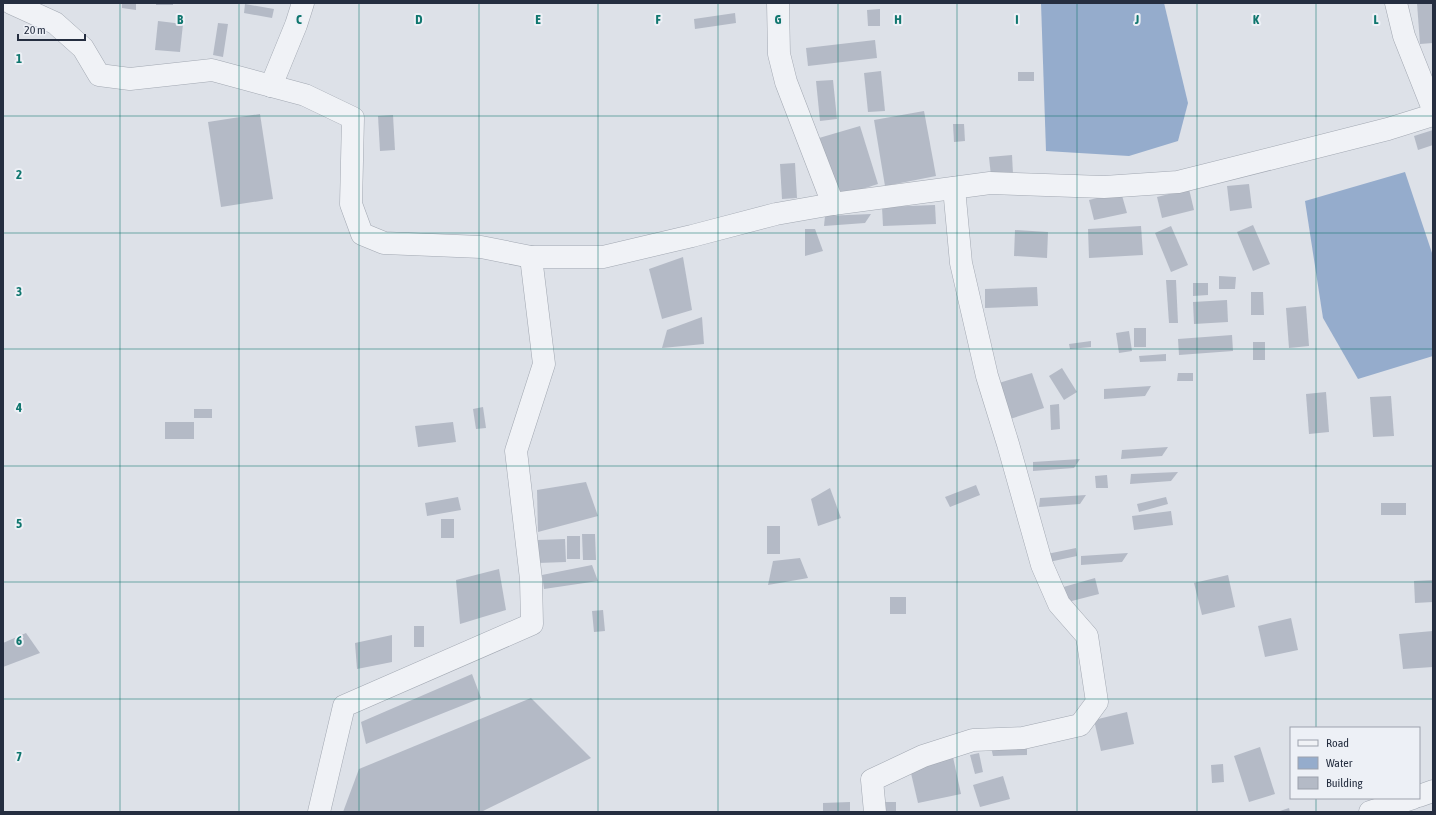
<svg xmlns="http://www.w3.org/2000/svg" width="1436" height="815" viewBox="0 0 1436 815" font-family="'Asap Condensed',sans-serif">
  <rect width="100%" height="100%" fill="#dde1e8"/>
  <g fill="#95accc">
    <polygon points="1041,3 1164,3 1188,103 1178,141 1129,156 1046,151"/>
    <polygon points="1405,172 1433,256 1433,356 1358,379 1323,318 1305,201"/>
  </g>
  <g fill="#b4bac6">
    <polygon points="122,3 136,3 136,10 122,8"/>
    <rect x="156" y="3" width="17" height="2"/>
    <polygon points="1417,3 1433,3 1433,43 1420,44"/>
    <polygon points="245,4 274,9 272,18 244,13"/>
    <polygon points="880,9 880,26 868,26 867,10"/>
    <polygon points="735,13 736,23 695,29 694,19"/>
    <polygon points="158,21 183,24 180,52 155,50"/>
    <polygon points="218,23 228,24 223,57 213,55"/>
    <polygon points="875,40 877,58 808,66 806,48"/>
    <polygon points="881,71 885,111 868,112 864,73"/>
    <rect x="1018" y="72" width="16" height="9"/>
    <polygon points="833,80 837,119 820,121 816,81"/>
    <polygon points="924,111 936,176 885,186 874,120"/>
    <polygon points="260,114 273,199 221,207 208,122"/>
    <polygon points="393,115 395,150 380,151 378,116"/>
    <polygon points="953,124 964,124 965,141 954,142"/>
    <polygon points="860,126 878,184 837,197 819,138"/>
    <polygon points="1433,130 1433,145 1418,150 1414,136"/>
    <polygon points="1012,155 1013,174 991,176 989,157"/>
    <polygon points="795,163 797,198 782,199 780,164"/>
    <polygon points="1249,184 1252,208 1230,211 1227,186"/>
    <polygon points="1189,189 1194,210 1162,218 1157,197"/>
    <polygon points="1121,192 1127,213 1094,220 1089,200"/>
    <polygon points="935,205 936,224 883,226 882,207"/>
    <polygon points="871,214 865,223 824,226 825,216"/>
    <polygon points="1253,225 1270,264 1253,271 1237,232"/>
    <polygon points="1141,226 1143,255 1089,258 1088,229"/>
    <polygon points="1171,226 1188,265 1171,272 1155,233"/>
    <polygon points="805,229 815,229 823,251 805,256"/>
    <polygon points="1015,230 1048,232 1047,258 1014,256"/>
    <polygon points="683,257 692,310 662,319 649,269"/>
    <polygon points="1219,276 1236,277 1235,289 1219,289"/>
    <polygon points="1166,280 1176,280 1178,323 1169,323"/>
    <polygon points="1193,283 1208,283 1208,295 1193,296"/>
    <polygon points="1037,287 1038,306 985,308 985,289"/>
    <polygon points="1251,292 1263,292 1264,315 1251,315"/>
    <polygon points="1227,300 1228,322 1194,324 1193,302"/>
    <polygon points="1306,306 1309,346 1289,348 1286,308"/>
    <polygon points="702,317 704,344 662,348 667,330"/>
    <rect x="1134" y="328" width="12" height="19"/>
    <polygon points="1129,331 1132,351 1119,353 1116,333"/>
    <polygon points="1232,335 1233,351 1179,355 1178,339"/>
    <polygon points="1091,341 1091,347 1070,349 1069,344"/>
    <rect x="1253" y="342" width="12" height="18"/>
    <polygon points="1166,354 1166,361 1140,362 1139,356"/>
    <polygon points="1062,368 1077,392 1064,400 1049,376"/>
    <polygon points="1032,373 1044,408 1004,421 992,385"/>
    <polygon points="1178,373 1193,373 1193,381 1177,381"/>
    <polygon points="1151,386 1145,396 1104,399 1104,389"/>
    <polygon points="1326,392 1329,432 1309,434 1306,394"/>
    <polygon points="1391,396 1394,436 1373,437 1370,397"/>
    <polygon points="1059,404 1060,429 1051,430 1050,405"/>
    <polygon points="483,407 486,428 476,429 473,409"/>
    <rect x="194" y="409" width="18" height="9"/>
    <rect x="165" y="422" width="29" height="17"/>
    <polygon points="453,422 456,442 418,447 415,426"/>
    <polygon points="1168,447 1162,456 1121,459 1122,450"/>
    <polygon points="1080,459 1074,468 1033,471 1033,462"/>
    <polygon points="1178,472 1171,481 1130,484 1131,474"/>
    <polygon points="1107,475 1108,488 1096,488 1095,476"/>
    <polygon points="586,482 598,516 538,532 537,490"/>
    <polygon points="976,485 980,495 950,507 945,497"/>
    <polygon points="830,488 841,518 818,526 811,499"/>
    <polygon points="1086,495 1080,504 1039,507 1040,498"/>
    <polygon points="458,497 461,510 427,516 425,503"/>
    <polygon points="1166,497 1168,504 1139,512 1137,504"/>
    <rect x="1381" y="503" width="25" height="12"/>
    <polygon points="1171,511 1173,525 1134,530 1132,516"/>
    <rect x="441" y="519" width="13" height="19"/>
    <rect x="767" y="526" width="13" height="28"/>
    <polygon points="582,534 595,534 596,560 583,560"/>
    <rect x="567" y="536" width="13" height="23"/>
    <polygon points="565,539 566,562 538,563 537,540"/>
    <polygon points="1076,548 1077,556 1049,562 1047,554"/>
    <polygon points="1128,553 1122,562 1081,565 1081,556"/>
    <polygon points="800,558 808,578 768,585 773,561"/>
    <polygon points="592,565 598,581 544,589 542,575"/>
    <polygon points="499,569 506,610 460,624 456,580"/>
    <polygon points="1228,575 1235,607 1202,615 1194,583"/>
    <polygon points="1095,578 1099,594 1064,603 1060,588"/>
    <polygon points="1433,580 1433,602 1415,603 1414,581"/>
    <rect x="890" y="597" width="16" height="17"/>
    <polygon points="603,610 605,631 594,632 592,611"/>
    <polygon points="1291,618 1298,650 1265,657 1258,626"/>
    <rect x="414" y="626" width="10" height="21"/>
    <polygon points="1433,631 1433,667 1403,669 1399,634"/>
    <polygon points="26,633 40,653 3,667 3,643"/>
    <polygon points="392,635 392,662 357,669 355,643"/>
    <polygon points="472,674 481,698 366,744 361,722"/>
    <polygon points="531,698 591,758 481,812 343,812 359,769"/>
    <polygon points="1127,712 1134,744 1101,751 1094,720"/>
    <polygon points="991,747 1027,747 1027,755 993,756"/>
    <polygon points="1260,747 1275,794 1249,802 1234,756"/>
    <polygon points="979,753 983,772 975,774 970,755"/>
    <polygon points="953,757 961,794 918,803 910,769"/>
    <polygon points="1223,764 1224,782 1212,783 1211,765"/>
    <polygon points="1003,776 1010,799 980,807 973,785"/>
    <polygon points="850,802 850,812 823,812 823,803"/>
    <rect x="880" y="802" width="16" height="10"/>
    <polygon points="1289,808 1290,812 1277,812"/>
  </g>
  <g fill="none" stroke-linecap="round" stroke-linejoin="round">
    <g stroke="#a2a8b2" stroke-width="23">
      <g id="minor">
        <polyline points="11,3 55,23 83,48 99,75 130,79 212,70 305,95 353,118 351,204 362,234 384,243 481,247 531,257 603,257 692,236 776,214 833,204 990,183 1104,187 1178,182 1388,129 1433,115"/>
        <polyline points="778,3 779,54 786,82 833,204"/>
        <polyline points="1396,3 1404,36 1433,109"/>
        <polyline points="271,86 296,25 303,3"/>
        <polyline points="1419,796 1433,791"/>
        <polyline points="319,812 344,706 532,624 531,579 516,451 544,364 531,257"/>
        <polyline points="875,812 872,780 923,756 973,740 1023,738 1080,725 1097,702 1087,636 1059,604 1042,565 1008,444 987,376 961,263 954,188"/>
        <polyline points="1370,812 1413,798"/>
      </g>
    </g>
    <use href="#minor" stroke="#f0f2f6" stroke-width="22"/>
  </g>
  <path fill="none" stroke="#0f766e" stroke-width="1" stroke-opacity="0.55" d="M120,3v809M239,3v809M359,3v809M479,3v809M598,3v809M718,3v809M838,3v809M957,3v809M1077,3v809M1197,3v809M1316,3v725M3,116h1430M3,233h1430M3,349h1430M3,466h1430M3,582h1430M3,699h1430M1316,798v14"/>
  <g font-size="13" text-anchor="middle" font-weight="bold" fill="#0f766e" stroke="#edf0f6" stroke-width="4" stroke-linejoin="round" paint-order="stroke">
    <text x="180" y="24">B</text>
    <text x="299" y="24">C</text>
    <text x="419" y="24">D</text>
    <text x="538" y="24">E</text>
    <text x="658" y="24">F</text>
    <text x="778" y="24">G</text>
    <text x="898" y="24">H</text>
    <text x="1017" y="24">I</text>
    <text x="1137" y="24">J</text>
    <text x="1256" y="24">K</text>
    <text x="1376" y="24">L</text>
    <text x="19" y="63">1</text>
    <text x="19" y="179">2</text>
    <text x="19" y="296">3</text>
    <text x="19" y="412">4</text>
    <text x="19" y="528">5</text>
    <text x="19" y="645">6</text>
    <text x="19" y="761">7</text>
  </g>
  <rect width="1436" height="815" fill="none" stroke="#252e40" stroke-width="8"/>
  <rect x="1290" y="727" width="130" height="72" fill="#edf0f6" stroke="#9da2ad"/>
  <rect x="1298" y="740" width="20" height="6" fill="#f0f2f6" stroke="#9da2ad"/>
  <text x="1326" y="747" font-size="12" fill="#252e40">Road</text>
  <rect x="1298" y="757" width="20" height="12" fill="#95accc" stroke="#9da2ad"/>
  <text x="1326" y="767" font-size="12" fill="#252e40">Water</text>
  <rect x="1298" y="777" width="20" height="12" fill="#b4bac6" stroke="#9da2ad"/>
  <text x="1326" y="787" font-size="12" fill="#252e40">Building</text>
  <path d="M18 34v6h67v-6" fill="none" stroke="#252e40" stroke-width="2"/>
  <text x="24" y="34" font-size="12" fill="#252e40" stroke="#edf0f6" stroke-width="3" paint-order="stroke">20 m</text>
</svg>
